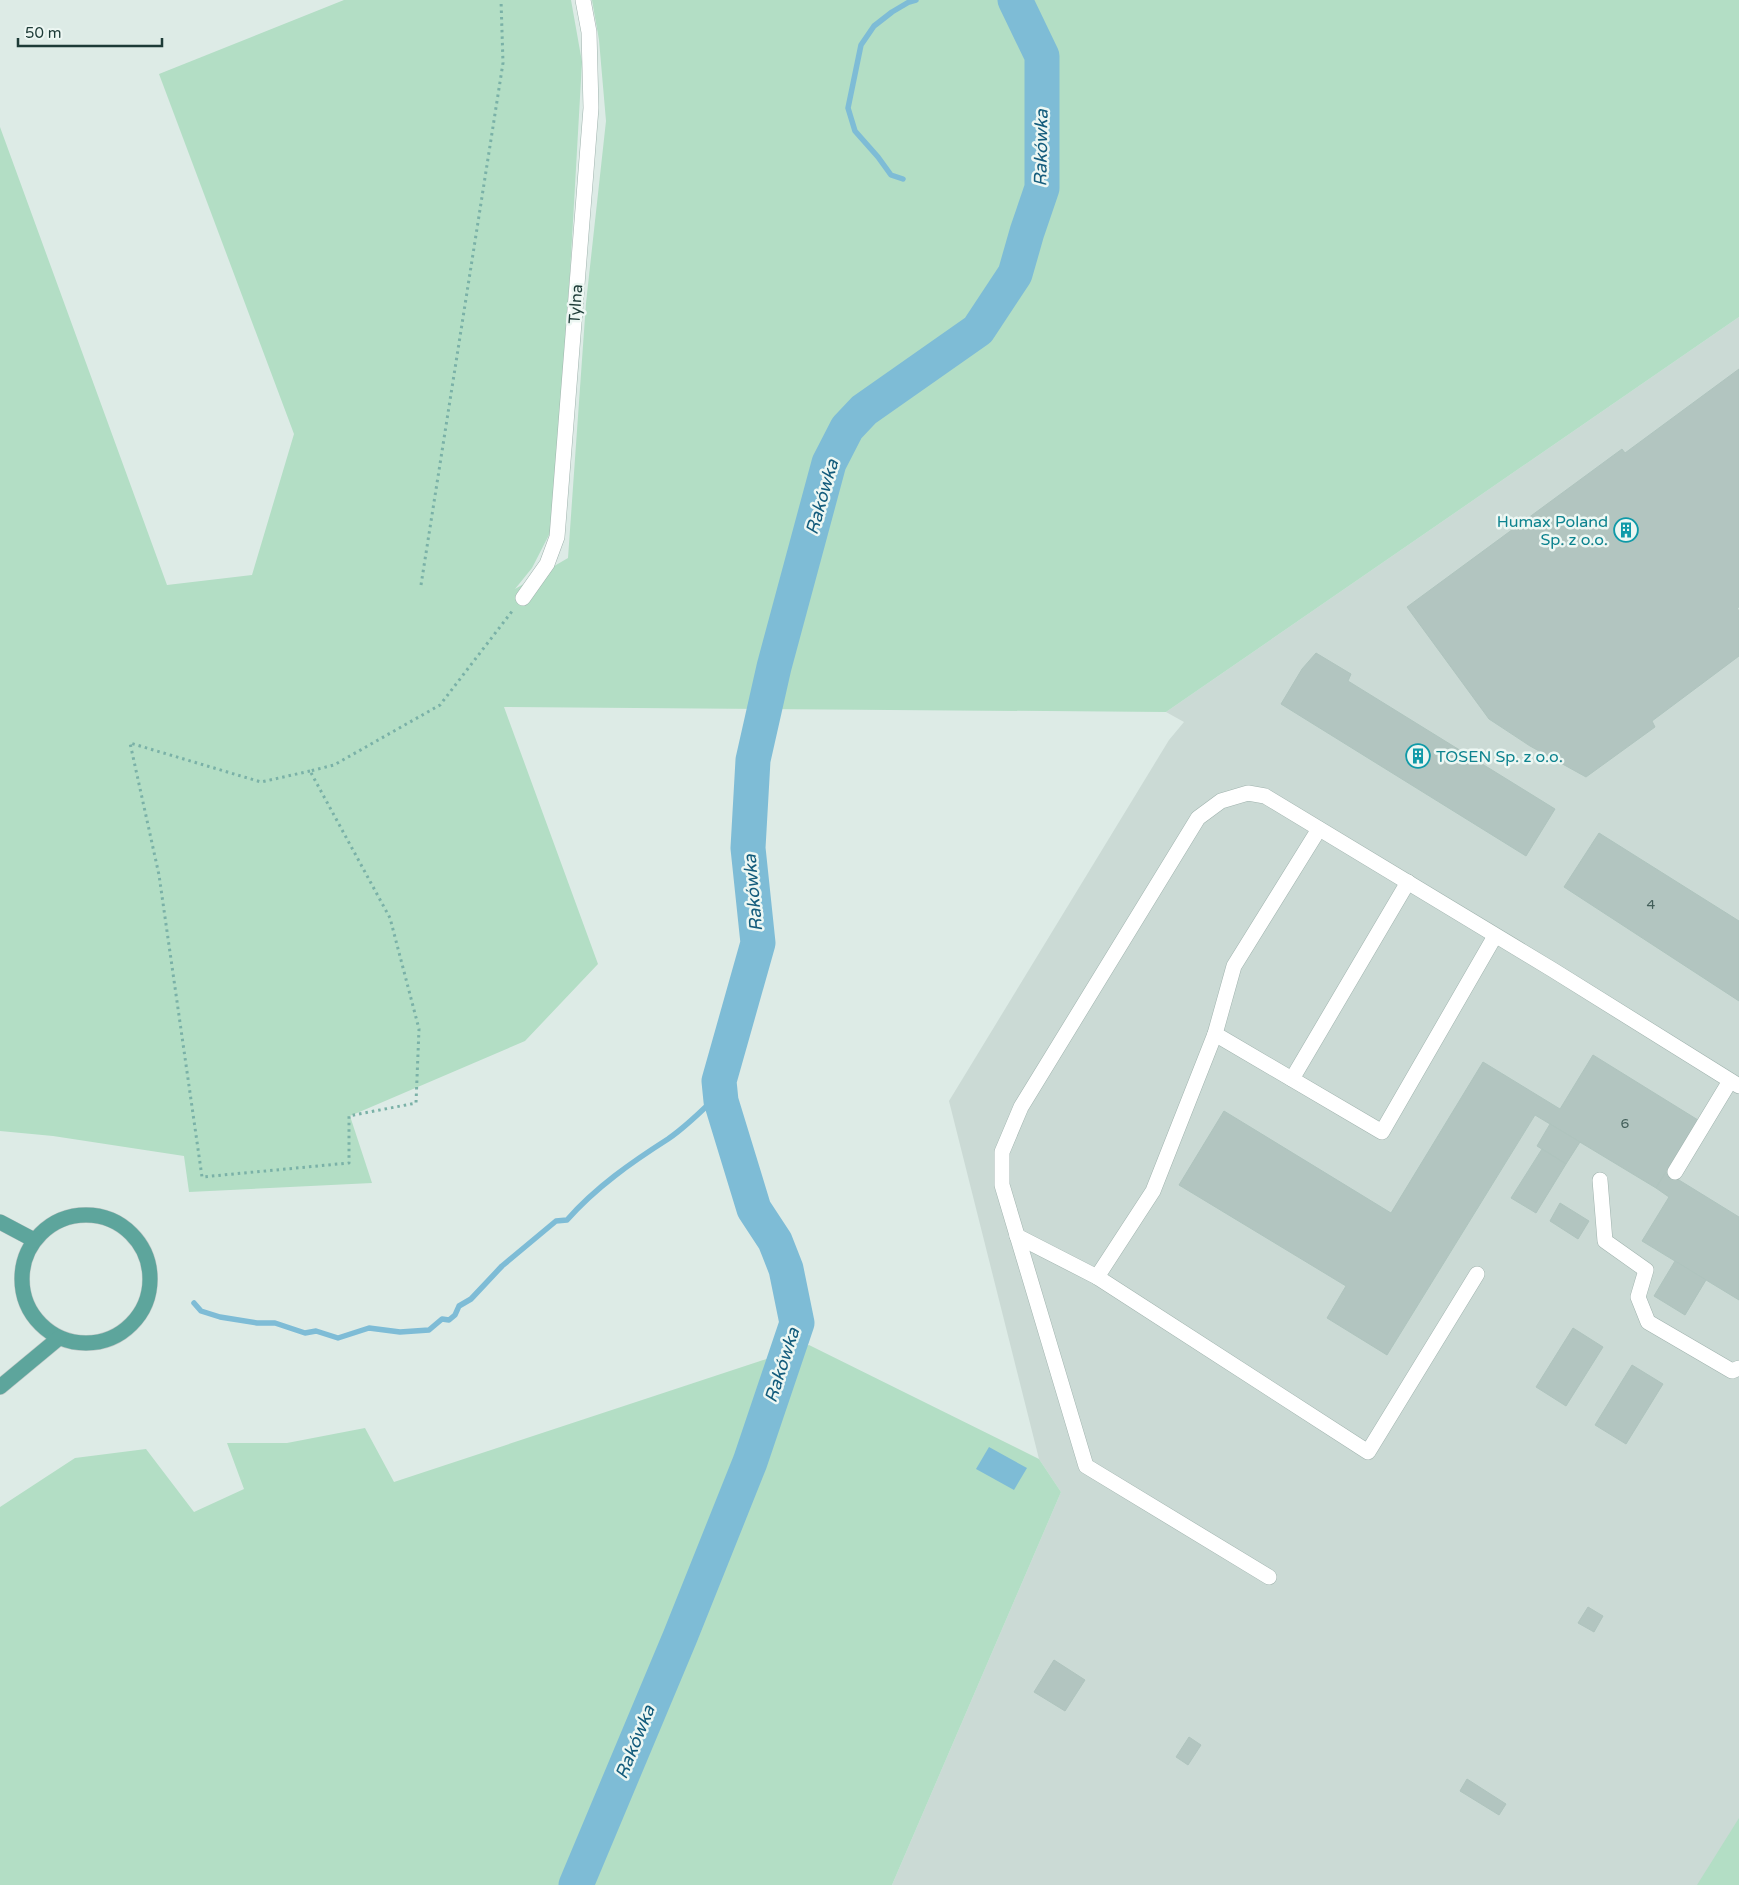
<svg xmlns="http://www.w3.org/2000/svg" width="1739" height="1885" viewBox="0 0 1739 1885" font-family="'Varela Round',sans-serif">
  <rect width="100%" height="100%" fill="#ddebe6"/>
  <polygon fill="#cbdad5" points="1739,317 1739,1885 892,1885 1061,1492 1039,1459 949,1101 1169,740 1184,722 1166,712"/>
  <g fill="#b3dec5">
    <polygon points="344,0 571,0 582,62 570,274 551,531 532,568 515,589 568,558 586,303 606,121 599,40 592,0 1739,0 1739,317 1166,712 504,707 598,964 525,1041 350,1116 372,1183 189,1192 184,1156 53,1136 0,1131 0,127 167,585 252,575 294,434 159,74"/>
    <polygon points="809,1345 1039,1459 1061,1492 892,1885 0,1885 0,1507 75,1458 146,1449 194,1512 244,1489 227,1443 287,1443 365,1428 394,1482"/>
    <polygon points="1739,1818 1739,1885 1697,1885"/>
  </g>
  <polygon fill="#7ebcd6" points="989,1447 1027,1468 1014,1490 976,1469"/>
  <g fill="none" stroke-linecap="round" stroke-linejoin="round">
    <g stroke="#7ebcd6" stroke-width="5.5">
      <polyline points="903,179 891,175 878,157 855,131 848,108 861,45 874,26 892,12 909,2 916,0"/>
      <path d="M194,1303l7,8 19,6 37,6h18l30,10 11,-2 22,7 31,-10 31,4 29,-2 13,-11 7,1 6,-5 4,-9 12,-7 31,-33 54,-45 11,-1c29,-33 65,-58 101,-81 19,-13 36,-30 52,-46"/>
    </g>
    <polyline stroke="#7ebcd6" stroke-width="35" points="576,1885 680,1637 750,1462 797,1323 786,1269 775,1241 754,1209 721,1101 719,1081 758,943 748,848 753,760 774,667 829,463 847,428 864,410 978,330 1015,274 1027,232 1042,188 1042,56 1015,0"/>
  </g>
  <g fill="#b2c5c0" stroke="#afc4be">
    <polygon points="1739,369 1739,607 1737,608 1739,611 1739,656 1652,721 1655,727 1586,777 1530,746 1489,719 1407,607 1622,449 1625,453"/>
    <polygon points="1316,653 1351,674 1348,681 1555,809 1526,856 1281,704 1302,669"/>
    <polygon points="1599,833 1739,921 1739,1001 1564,887"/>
    <polygon points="1593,1055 1698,1120 1656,1188 1535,1115 1387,1355 1327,1318 1346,1286 1179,1185 1224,1111 1391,1213 1483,1062 1560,1109"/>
    <polygon points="1550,1124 1580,1142 1566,1164 1537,1146"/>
    <polygon points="1542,1149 1566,1164 1536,1213 1511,1198"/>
    <polygon points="1666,1172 1739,1217 1739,1300 1642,1241 1669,1197 1656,1188"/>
    <polygon points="1560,1203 1589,1221 1578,1239 1550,1221"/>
    <polygon points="1675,1261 1706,1280 1685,1315 1654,1296"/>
    <polygon points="1573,1328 1603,1347 1566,1406 1536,1387"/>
    <polygon points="1632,1365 1663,1384 1626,1444 1595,1425"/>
    <polygon points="1588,1607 1603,1616 1594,1632 1578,1623"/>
    <polygon points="1054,1660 1085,1680 1065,1711 1034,1692"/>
    <polygon points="1189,1737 1201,1745 1188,1765 1176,1757"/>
    <polygon points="1467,1779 1506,1804 1499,1815 1460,1791"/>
  </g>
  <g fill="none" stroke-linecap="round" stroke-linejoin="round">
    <g stroke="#a0b3ae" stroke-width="16">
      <g id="minor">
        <polyline points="523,598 547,564 557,537 591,108 589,32 583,0"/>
        <polyline points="1319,829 1234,966 1215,1034 1382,1132 1495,936"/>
        <polyline points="1292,1079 1408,882"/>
        <polyline points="1675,1172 1730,1081"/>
        <polyline points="1600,1180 1605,1241 1646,1270 1638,1297 1648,1322 1732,1371 1739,1368"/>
        <polyline points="1017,1236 1097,1277 1153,1191 1215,1034"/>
        <polyline points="1097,1277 1368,1452 1477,1274"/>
        <polyline points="1269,1577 1086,1466 1002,1185 1002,1152 1021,1107 1198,818 1221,801 1248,793 1265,796 1553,970 1739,1086"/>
      </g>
    </g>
    <g stroke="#c0c8c7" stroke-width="16">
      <g id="major">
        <circle cx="86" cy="1279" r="64"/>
        <polyline points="0,1222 34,1240"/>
        <polyline points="0,1387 59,1338"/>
      </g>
    </g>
    <g stroke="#7ab1a7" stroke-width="3" stroke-dasharray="2.5 4" stroke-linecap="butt">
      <polyline points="421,585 503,63 501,0"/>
      <polyline points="310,771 261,782 130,743 159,875 202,1177 349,1163 349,1116 416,1103 419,1029 390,918 310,771 334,765 440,705 513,610"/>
    </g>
    <use href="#minor" stroke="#fff" stroke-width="15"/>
    <use href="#major" stroke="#5da59c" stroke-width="15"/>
  </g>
  <defs>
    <g id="building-ring" transform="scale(1.25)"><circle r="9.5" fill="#edf7f3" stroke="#0f9aa8" stroke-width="1.5"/><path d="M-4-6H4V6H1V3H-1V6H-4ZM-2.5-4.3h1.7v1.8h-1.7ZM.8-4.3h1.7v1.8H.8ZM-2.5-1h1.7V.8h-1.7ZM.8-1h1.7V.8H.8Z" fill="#0f9aa8"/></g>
  </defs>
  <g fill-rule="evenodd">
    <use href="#building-ring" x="1626" y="530"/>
    <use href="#building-ring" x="1418" y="756"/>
  </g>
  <g text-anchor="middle" stroke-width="5" stroke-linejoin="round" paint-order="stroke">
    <g font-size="14" fill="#425e59">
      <text x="1651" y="909">4</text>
      <text x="1625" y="1128">6</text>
    </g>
    <g font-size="16" fill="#1d3b37" stroke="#edf7f3">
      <text transform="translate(575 304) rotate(-86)" y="6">Tylna</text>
    </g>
    <g font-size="16" fill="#0d838f" stroke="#edf7f3" text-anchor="end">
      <text x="1608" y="527">Humax Poland<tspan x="1608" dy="18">Sp. z o.o.</tspan></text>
      <text x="1436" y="762" text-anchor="start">TOSEN Sp. z o.o.</text>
    </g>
    <g font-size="18" font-style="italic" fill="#135c7c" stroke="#edf7f3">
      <text transform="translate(1041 148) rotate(-89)" y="6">Rakówka</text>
      <text transform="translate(822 497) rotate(-74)" y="6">Rakówka</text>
      <text transform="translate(753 893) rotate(-95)" y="6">Rakówka</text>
      <text transform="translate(782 1365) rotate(-72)" y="6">Rakówka</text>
      <text transform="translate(635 1742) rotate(-68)" y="6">Rakówka</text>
    </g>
  </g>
  <path d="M18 38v8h144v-8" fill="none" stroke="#1d3b37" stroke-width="2.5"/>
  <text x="25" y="38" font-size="15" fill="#1d3b37" stroke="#edf7f3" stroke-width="4" paint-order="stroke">50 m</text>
</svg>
